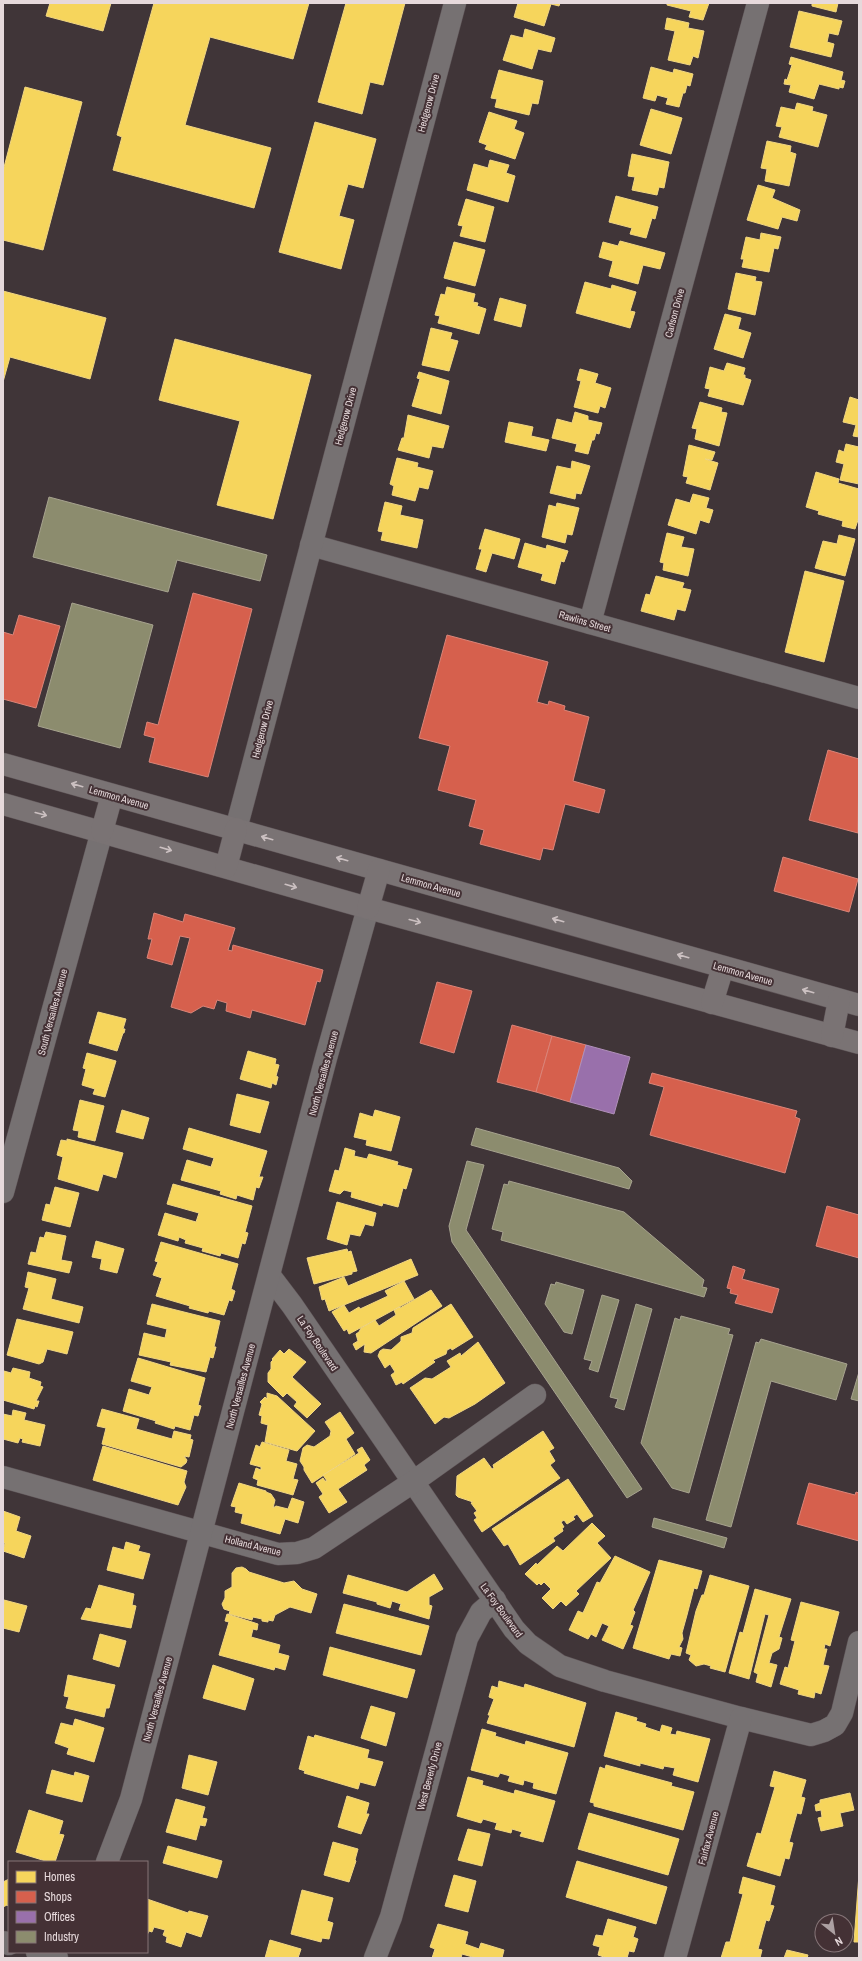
<svg xmlns="http://www.w3.org/2000/svg" width="862" height="1961" viewBox="0 0 862 1961" font-family="'Archivo Narrow',sans-serif">
  <rect width="100%" height="100%" fill="#403538"/>
  <g fill="#f6d55c" stroke="#f1d682">
    <polygon points="50,3 111,3 103,31 46,16"/>
    <polygon points="154,3 309,3 293,59 210,37 185,125 271,148 254,208 113,170 122,137 117,135"/>
    <polygon points="346,3 405,3 383,85 370,82 362,114 318,102"/>
    <polygon points="518,3 560,3 559,6 551,4 544,26 514,17"/>
    <polygon points="667,3 709,3 703,20 689,17 691,11 667,5"/>
    <polygon points="812,3 838,3 836,12 812,6"/>
    <polygon points="799,11 842,21 838,35 829,33 827,42 834,44 831,57 790,47"/>
    <polygon points="667,18 689,23 688,28 704,31 698,58 693,56 690,65 668,60 675,31 665,29"/>
    <polygon points="525,29 555,38 551,52 538,49 532,69 503,60 511,35 523,38"/>
    <polygon points="791,57 843,72 841,80 845,81 843,88 839,87 839,89 819,84 814,99 789,92 791,85 784,84 785,79 787,80 792,65 789,64"/>
    <polygon points="651,67 673,73 674,69 693,74 690,86 687,85 685,93 683,93 679,107 666,104 668,98 657,95 655,101 643,98"/>
    <polygon points="499,70 543,81 538,104 532,103 529,115 495,107 497,99 491,98"/>
    <polygon points="25,87 82,102 43,250 3,240 3,171"/>
    <polygon points="797,103 813,107 812,111 827,115 818,147 779,137 782,127 776,126 781,107 795,110"/>
    <polygon points="651,109 682,118 671,154 640,145"/>
    <polygon points="489,112 517,121 514,129 524,133 515,159 485,149 487,145 479,142"/>
    <polygon points="315,122 376,139 363,188 348,184 339,216 354,220 341,269 279,252"/>
    <polygon points="767,141 791,146 790,152 796,154 789,186 765,181 767,169 761,168"/>
    <polygon points="632,154 669,162 664,188 659,187 657,195 632,190 635,177 628,176"/>
    <polygon points="490,160 509,165 506,173 515,176 508,202 467,190 474,164 488,168"/>
    <polygon points="758,185 775,190 772,198 800,210 797,221 782,217 778,229 747,220"/>
    <polygon points="616,196 658,207 655,219 652,218 646,238 630,234 632,228 609,222"/>
    <polygon points="466,199 494,207 485,242 460,236 463,226 458,225"/>
    <polygon points="761,233 781,237 778,249 774,248 769,272 742,267 744,259 741,259 746,237 760,240"/>
    <polygon points="620,241 665,253 660,269 643,265 638,284 609,276 613,261 599,257 603,242 618,246"/>
    <polygon points="454,242 485,250 475,286 444,278"/>
    <polygon points="736,273 756,277 755,281 762,282 755,315 728,309"/>
    <polygon points="585,282 611,289 612,285 636,292 630,311 635,312 630,328 576,313"/>
    <polygon points="447,287 475,294 473,302 478,303 477,306 486,309 479,334 438,323 440,316 435,315 441,294 445,295"/>
    <polygon points="3,291 106,318 90,379 10,357 3,382"/>
    <polygon points="500,298 526,305 521,327 494,320"/>
    <polygon points="725,314 741,318 738,329 751,333 743,358 714,349"/>
    <polygon points="431,328 452,333 450,339 458,341 449,371 422,365"/>
    <polygon points="175,339 311,375 273,519 217,505 240,421 159,400"/>
    <polygon points="727,363 745,368 743,375 745,375 745,378 751,380 743,405 708,396 710,389 705,388 710,367 724,371"/>
    <polygon points="580,369 598,374 595,383 611,388 605,408 600,406 598,413 574,407 581,381 577,380"/>
    <polygon points="419,372 449,381 441,414 412,406 420,379 417,378"/>
    <polygon points="850,397 859,400 859,437 853,436 856,425 843,422"/>
    <polygon points="700,402 722,408 721,412 727,413 719,446 695,439 697,429 692,428"/>
    <polygon points="575,412 588,416 588,420 602,423 599,434 596,433 594,440 592,440 588,454 575,451 577,444 552,438 557,419 572,423"/>
    <polygon points="408,415 449,426 443,448 432,446 429,458 398,450 402,438 404,438"/>
    <polygon points="509,422 533,427 531,436 549,440 546,451 505,442"/>
    <polygon points="846,444 859,447 859,484 840,480 844,464 836,462 839,450 844,452"/>
    <polygon points="689,445 715,452 712,460 705,459 718,463 710,490 686,483 688,477 683,476"/>
    <polygon points="397,458 418,463 417,467 433,471 428,489 419,487 415,501 392,495 394,486 390,484"/>
    <polygon points="572,461 590,466 581,494 576,493 575,499 550,493 557,466 571,469"/>
    <polygon points="816,472 839,479 838,483 859,489 859,517 855,529 842,526 843,521 818,514 819,511 806,507"/>
    <polygon points="693,494 709,498 706,508 713,510 709,523 700,520 696,534 668,525 676,499 690,503"/>
    <polygon points="385,502 402,506 400,515 423,520 417,548 381,540 383,532 378,531"/>
    <polygon points="557,503 579,508 572,535 567,534 565,543 542,537 549,505 556,507"/>
    <polygon points="485,529 520,539 514,559 492,553 486,572 476,569 482,549 479,549"/>
    <polygon points="667,533 684,537 681,547 694,549 688,576 663,570 664,563 660,562"/>
    <polygon points="839,535 855,539 845,576 815,568 823,541 837,544"/>
    <polygon points="525,543 546,549 547,545 568,551 564,562 561,561 555,584 541,580 543,574 518,567"/>
    <polygon points="805,571 844,581 824,662 785,652"/>
    <polygon points="656,576 684,583 682,588 691,590 685,611 677,609 674,620 641,611 646,594 650,595"/>
    <polygon points="98,1012 126,1019 123,1029 125,1029 124,1033 123,1033 117,1051 89,1043"/>
    <polygon points="248,1051 276,1059 275,1064 279,1065 276,1076 278,1077 276,1085 272,1083 271,1088 240,1079"/>
    <polygon points="87,1053 116,1061 105,1097 93,1094 95,1089 82,1085 86,1069 83,1068"/>
    <polygon points="237,1094 269,1102 260,1133 230,1125"/>
    <polygon points="80,1100 104,1106 95,1141 78,1137 79,1131 73,1130"/>
    <polygon points="122,1110 149,1118 143,1139 116,1132"/>
    <polygon points="375,1110 400,1117 391,1151 366,1145 367,1140 354,1137 360,1113 373,1117"/>
    <polygon points="189,1128 267,1151 259,1177 263,1177 259,1188 256,1187 253,1200 237,1195 236,1199 220,1194 221,1191 181,1180 187,1160 211,1167 214,1158 183,1149"/>
    <polygon points="67,1139 123,1153 116,1178 103,1174 98,1191 58,1179 63,1157 57,1155 61,1140 67,1141"/>
    <polygon points="345,1148 355,1151 354,1156 367,1159 369,1154 398,1162 397,1165 412,1169 406,1189 403,1188 398,1207 383,1203 382,1206 351,1197 352,1192 344,1190 340,1194 329,1191 335,1170 339,1171"/>
    <polygon points="173,1184 252,1206 245,1232 248,1233 245,1244 242,1243 238,1258 221,1253 220,1256 202,1251 203,1248 185,1243 186,1240 179,1237 178,1241 158,1235 165,1213 196,1222 199,1213 167,1204"/>
    <polygon points="55,1187 79,1193 70,1227 42,1220 46,1204 50,1205"/>
    <polygon points="337,1202 376,1213 373,1226 365,1224 360,1236 350,1234 347,1245 327,1239"/>
    <polygon points="46,1232 66,1236 61,1260 72,1262 69,1273 28,1264 31,1252 36,1253 40,1237 44,1238"/>
    <polygon points="96,1241 124,1249 117,1273 100,1269 102,1259 92,1257"/>
    <polygon points="161,1242 238,1264 231,1289 235,1291 232,1301 229,1300 224,1315 209,1311 208,1313 189,1308 190,1306 156,1296 162,1278 153,1275 158,1262 155,1261"/>
    <polygon points="347,1249 348,1252 351,1251 357,1271 352,1272 352,1274 314,1284 307,1258"/>
    <polygon points="411,1259 418,1275 329,1311 325,1299 322,1300 319,1287 344,1277 348,1286"/>
    <polygon points="28,1272 56,1279 51,1299 83,1307 79,1323 23,1309 29,1288 25,1287"/>
    <polygon points="404,1281 414,1299 349,1334 347,1329 344,1331 332,1312 344,1305 349,1313 359,1307 360,1309 388,1296 385,1291"/>
    <polygon points="431,1290 442,1306 371,1353 364,1352 365,1344 356,1350 353,1344 358,1341 356,1334 359,1332 361,1328 375,1320 379,1326 396,1315 394,1310 399,1307 400,1308"/>
    <polygon points="152,1304 220,1321 214,1347 216,1347 213,1358 210,1357 206,1372 170,1365 171,1362 139,1355 144,1333 165,1338 167,1329 147,1324"/>
    <polygon points="451,1304 473,1337 452,1350 451,1348 447,1350 446,1354 433,1360 435,1362 403,1384 402,1382 396,1385 391,1375 395,1372 390,1364 385,1368 378,1356 380,1351 383,1349 391,1350 401,1341 401,1337 412,1333 413,1328"/>
    <polygon points="17,1319 73,1332 67,1354 47,1349 43,1362 39,1364 7,1355"/>
    <polygon points="478,1342 505,1383 475,1404 449,1418 444,1417 435,1424 410,1388 425,1378 432,1379 451,1367 447,1361 460,1353 461,1356"/>
    <polygon points="289,1349 306,1362 292,1377 321,1404 307,1418 294,1406 297,1402 287,1393 283,1397 268,1382 268,1373 271,1369 271,1362 273,1360 272,1359 280,1350 284,1354"/>
    <polygon points="138,1358 205,1378 198,1405 201,1406 198,1416 194,1415 190,1430 175,1426 174,1429 155,1423 156,1421 123,1411 129,1389 149,1395 152,1387 131,1381"/>
    <polygon points="13,1368 30,1372 29,1378 41,1382 40,1386 43,1387 36,1401 39,1401 37,1407 35,1406 34,1409 3,1400 4,1371 11,1373"/>
    <polygon points="267,1393 277,1396 315,1431 297,1451 265,1442 268,1425 261,1423 262,1416 259,1415 262,1404 260,1402 265,1397 267,1399"/>
    <polygon points="102,1409 139,1419 136,1429 172,1439 174,1431 191,1435 190,1439 193,1440 189,1457 184,1456 187,1460 186,1463 181,1467 102,1444 106,1428 97,1426"/>
    <polygon points="13,1410 26,1413 24,1420 45,1425 40,1446 22,1442 23,1439 20,1438 18,1443 3,1439 3,1414 12,1416"/>
    <polygon points="340,1412 354,1433 346,1439 355,1454 312,1483 304,1470 304,1467 300,1461 303,1448 307,1445 314,1447 330,1436 331,1431 325,1422"/>
    <polygon points="543,1431 554,1448 549,1451 555,1461 550,1465 560,1478 482,1532 474,1520 477,1518 474,1513 477,1511 471,1503 473,1502 458,1497 456,1495 457,1476 484,1458 492,1469 494,1468 493,1465"/>
    <polygon points="262,1442 289,1450 286,1461 297,1464 293,1479 298,1480 293,1495 257,1485 258,1480 253,1478 256,1468 261,1470 261,1467 250,1464 256,1445 260,1447"/>
    <polygon points="103,1446 187,1471 184,1482 186,1487 178,1505 93,1480"/>
    <polygon points="362,1447 370,1460 364,1465 367,1470 338,1489 347,1502 329,1513 319,1497 323,1494 316,1483 323,1478 325,1481 327,1481 323,1475 359,1453 357,1450"/>
    <polygon points="568,1479 593,1516 583,1522 577,1514 573,1517 575,1519 567,1524 564,1520 561,1522 564,1527 562,1528 563,1531 553,1538 555,1541 520,1565 508,1544 504,1546 492,1529"/>
    <polygon points="239,1483 266,1491 266,1492 271,1494 275,1500 273,1508 276,1506 288,1509 292,1498 304,1502 298,1523 285,1519 280,1534 241,1523 243,1514 235,1512 236,1507 231,1506"/>
    <polygon points="3,1511 20,1517 16,1531 31,1536 24,1558 3,1551 5,1543 3,1543"/>
    <polygon points="592,1523 605,1536 597,1543 611,1558 576,1591 579,1594 566,1606 561,1601 553,1609 542,1598 551,1589 544,1582 541,1585 539,1583 537,1585 525,1574 536,1563 537,1565 557,1546 563,1551"/>
    <polygon points="126,1542 140,1546 138,1551 150,1554 143,1579 107,1570 113,1547 124,1550"/>
    <polygon points="615,1556 650,1572 633,1610 635,1612 630,1625 633,1626 623,1649 602,1640 609,1626 602,1623 596,1637 591,1634 588,1639 569,1630 578,1611 583,1613 597,1582 600,1583"/>
    <polygon points="659,1560 702,1571 697,1589 694,1588 687,1615 682,1633 683,1639 679,1647 682,1648 680,1656 671,1654 669,1659 633,1648"/>
    <polygon points="242,1567 246,1569 249,1572 284,1583 294,1581 302,1589 317,1594 311,1613 290,1607 275,1615 273,1621 268,1620 268,1622 262,1621 262,1619 253,1617 252,1620 229,1614 230,1611 224,1609 222,1604 225,1598 225,1591 232,1587 232,1573 236,1568"/>
    <polygon points="434,1574 443,1589 429,1597 429,1605 432,1606 429,1619 399,1610 401,1604 392,1601 390,1608 377,1604 377,1602 343,1593 348,1575 407,1592"/>
    <polygon points="710,1575 749,1586 725,1672 710,1668 711,1666 704,1664 696,1666 689,1660 691,1655 686,1653 696,1611 702,1595 704,1595"/>
    <polygon points="99,1585 134,1594 132,1605 136,1606 131,1628 81,1619 86,1608 91,1609"/>
    <polygon points="755,1589 791,1599 779,1637 782,1638 779,1649 772,1653 769,1663 777,1665 771,1687 756,1682 758,1674 754,1672 769,1615 765,1614 749,1679 729,1673 740,1632 743,1633"/>
    <polygon points="4,1600 27,1606 19,1632 3,1628"/>
    <polygon points="801,1602 839,1612 830,1646 825,1644 824,1649 827,1649 823,1665 829,1666 821,1694 815,1692 814,1698 798,1694 799,1690 780,1684 785,1667 788,1668 795,1641 791,1640"/>
    <polygon points="344,1604 429,1626 421,1655 336,1633"/>
    <polygon points="227,1614 258,1624 257,1630 253,1629 251,1637 280,1645 278,1653 289,1656 285,1670 275,1667 274,1670 219,1655 229,1622 225,1621"/>
    <polygon points="100,1634 126,1641 119,1667 93,1659"/>
    <polygon points="330,1647 415,1670 407,1698 323,1675"/>
    <polygon points="213,1665 254,1679 245,1710 203,1698"/>
    <polygon points="68,1675 115,1685 109,1708 106,1708 104,1717 66,1708 69,1697 64,1696"/>
    <polygon points="499,1681 524,1688 525,1684 586,1703 574,1747 487,1723 490,1715 488,1715 494,1699 489,1697 492,1686 498,1688"/>
    <polygon points="371,1706 395,1713 386,1746 361,1738"/>
    <polygon points="616,1712 637,1718 636,1721 646,1724 645,1727 660,1732 662,1725 672,1728 670,1734 676,1735 677,1731 710,1739 698,1782 673,1775 675,1768 664,1766 663,1769 640,1763 640,1766 604,1756"/>
    <polygon points="75,1719 104,1728 94,1762 67,1754 69,1748 55,1743 61,1723 73,1726"/>
    <polygon points="482,1729 496,1733 495,1736 525,1745 526,1741 568,1753 556,1794 533,1788 534,1783 524,1780 523,1785 508,1781 510,1776 500,1773 498,1777 471,1770"/>
    <polygon points="315,1735 369,1750 367,1758 383,1762 375,1786 360,1782 358,1789 304,1773 305,1771 299,1769 308,1736 314,1738"/>
    <polygon points="189,1755 217,1762 208,1795 182,1788"/>
    <polygon points="606,1765 672,1783 671,1786 694,1792 683,1830 594,1806 594,1803 590,1802 600,1767 605,1769"/>
    <polygon points="52,1770 74,1776 75,1772 89,1776 82,1802 46,1793"/>
    <polygon points="774,1771 806,1780 801,1797 805,1798 801,1814 797,1813 789,1842 793,1843 789,1859 785,1858 780,1876 747,1866 757,1833 761,1834 775,1787 770,1786"/>
    <polygon points="468,1777 483,1781 482,1785 514,1794 515,1790 555,1801 543,1842 520,1836 522,1832 512,1829 511,1833 495,1829 497,1823 483,1819 481,1823 457,1816"/>
    <polygon points="850,1793 854,1810 840,1813 843,1826 821,1831 818,1818 822,1817 821,1810 816,1811 815,1805 820,1803 820,1800"/>
    <polygon points="347,1796 369,1803 366,1814 369,1814 361,1834 338,1827"/>
    <polygon points="176,1799 205,1807 202,1818 207,1819 205,1826 200,1825 196,1840 166,1832"/>
    <polygon points="29,1810 63,1821 59,1834 64,1835 55,1862 49,1862 16,1852"/>
    <polygon points="589,1813 679,1839 668,1875 578,1849"/>
    <polygon points="468,1829 490,1834 482,1866 458,1860"/>
    <polygon points="333,1842 358,1849 355,1860 356,1861 349,1882 324,1875"/>
    <polygon points="168,1846 222,1861 217,1878 163,1863"/>
    <polygon points="577,1861 667,1887 656,1924 566,1897"/>
    <polygon points="859,1874 859,1942 854,1942"/>
    <polygon points="454,1875 476,1881 468,1912 445,1906"/>
    <polygon points="743,1877 775,1886 770,1905 774,1906 769,1921 766,1920 758,1949 762,1950 760,1958 721,1958 726,1942 730,1942 743,1894 739,1893"/>
    <polygon points="9,1879 9,1907 7,1905 3,1907 3,1882"/>
    <polygon points="302,1890 333,1898 327,1921 333,1923 329,1939 322,1938 321,1942 291,1934"/>
    <polygon points="147,1899 188,1913 189,1911 208,1916 201,1937 186,1932 181,1947 166,1942 167,1937 163,1935 165,1930 154,1927 152,1932 149,1931 147,1935"/>
    <polygon points="608,1919 636,1927 633,1937 638,1939 634,1952 629,1951 627,1958 607,1958 598,1955 600,1947 593,1945 596,1935 603,1936"/>
    <polygon points="438,1924 468,1932 465,1944 479,1949 481,1943 504,1950 502,1958 476,1958 462,1954 461,1958 432,1958 435,1949 430,1947"/>
    <polygon points="270,1940 301,1949 298,1958 265,1958"/>
    <polygon points="787,1950 808,1955 807,1958 784,1958"/>
  </g>
  <g fill="#d6604d" stroke="#db8478">
    <polygon points="193,593 252,609 208,777 149,762 155,738 144,735 147,722 158,725"/>
    <polygon points="19,615 60,626 36,708 3,699 3,632 13,635"/>
    <polygon points="447,635 548,662 537,702 548,705 549,701 565,706 564,710 589,717 573,781 605,790 599,813 565,804 553,850 543,848 540,860 480,844 484,830 469,826 476,800 438,790 450,746 419,738"/>
    <polygon points="828,750 859,759 858,833 809,820"/>
    <polygon points="783,857 858,879 849,912 774,891"/>
    <polygon points="154,913 183,922 185,914 235,928 228,950 232,951 233,945 323,970 320,982 317,981 305,1025 252,1010 250,1018 226,1011 227,1003 217,1000 214,1009 203,1006 191,1013 171,1007 190,938 180,936 172,965 147,958 152,939 148,939"/>
    <polygon points="437,982 472,991 454,1053 420,1043"/>
    <polygon points="512,1025 552,1036 536,1092 497,1082"/>
    <polygon points="552,1036 586,1045 570,1102 536,1092"/>
    <polygon points="652,1073 797,1111 795,1117 800,1119 785,1173 650,1135 664,1087 649,1083"/>
    <polygon points="827,1206 859,1215 859,1258 816,1246"/>
    <polygon points="733,1266 745,1270 742,1279 779,1289 772,1313 735,1303 738,1295 730,1293 731,1289 727,1288"/>
    <polygon points="809,1483 855,1495 856,1492 859,1493 859,1541 797,1524"/>
  </g>
  <polygon fill="#9970ab" stroke="#b090b9" points="586,1045 630,1057 614,1114 570,1102"/>
  <g fill="#8c8c6e" stroke="#a7a38f">
    <polygon points="49,497 267,555 260,581 177,560 168,592 33,557"/>
    <polygon points="72,603 153,625 120,748 38,726"/>
    <polygon points="476,1128 619,1168 632,1181 629,1189 471,1145"/>
    <polygon points="467,1161 484,1165 466,1230 642,1489 627,1498 452,1242 449,1226"/>
    <polygon points="509,1181 624,1212 704,1280 702,1287 707,1288 704,1297 501,1240 503,1232 492,1229 504,1184 508,1185"/>
    <polygon points="556,1282 584,1290 572,1334 564,1332 545,1304 551,1284 555,1285"/>
    <polygon points="602,1295 619,1300 598,1372 589,1369 592,1361 584,1359"/>
    <polygon points="636,1304 652,1309 624,1410 615,1407 618,1399 610,1397"/>
    <polygon points="681,1316 730,1329 728,1334 733,1335 689,1493 672,1488 641,1443 675,1318 680,1320"/>
    <polygon points="761,1339 847,1364 836,1400 771,1381 731,1527 706,1520 756,1342 759,1343"/>
    <polygon points="859,1372 859,1401 851,1399"/>
    <polygon points="654,1518 727,1538 724,1548 652,1527"/>
  </g>
  <g fill="none" stroke-linecap="round" stroke-linejoin="round">
    <g stroke="#5d5356" stroke-width="23">
      <g id="minor">
        <polyline points="311,545 859,698"/>
        <polyline points="590,623 758,3"/>
        <polyline points="236,829 455,3"/>
        <polyline points="3,1192 102,831"/>
        <polyline points="270,1276 292,1305 514,1629 528,1644 560,1666 605,1681 741,1718 811,1735 824,1731 835,1725 842,1713 859,1642"/>
        <polyline points="3,1477 278,1554 297,1553 314,1548 413,1482 535,1395"/>
        <polyline points="107,1862 131,1799 326,1058 368,908"/>
        <polyline points="3,1942 9,1944"/>
        <polyline points="37,1952 57,1958"/>
        <polyline points="375,1958 391,1917 467,1638 481,1612 495,1600"/>
        <polyline points="675,1958 741,1718"/>
      </g>
    </g>
    <g stroke="#5d5356" stroke-width="23">
      <g id="secondary">
        <polyline points="3,764 859,1005"/>
        <polyline points="3,804 368,908 859,1043"/>
        <polyline points="102,831 112,795"/>
        <polyline points="226,867 236,829"/>
        <polyline points="368,908 379,870"/>
        <polyline points="712,1003 723,967"/>
        <polyline points="832,1036 839,1000"/>
      </g>
    </g>
    <use href="#minor" stroke="#767172" stroke-width="22"/>
    <use href="#secondary" stroke="#7a7374" stroke-width="22"/>
  </g>
  <defs><path id="oneway-shaft" d="M-6 0H5M1.5-3L5.5 0L1.5 3" fill="none" stroke-width="1.6" stroke-linecap="round" stroke-linejoin="round"/></defs>
  <g stroke="#cbc0c1">
    <use href="#oneway-shaft" transform="translate(77 785) rotate(-164)"/>
    <use href="#oneway-shaft" transform="translate(41 814) rotate(15)"/>
    <use href="#oneway-shaft" transform="translate(267 838) rotate(-164)"/>
    <use href="#oneway-shaft" transform="translate(166 849) rotate(16)"/>
    <use href="#oneway-shaft" transform="translate(342 859) rotate(-164)"/>
    <use href="#oneway-shaft" transform="translate(291 886) rotate(16)"/>
    <use href="#oneway-shaft" transform="translate(558 920) rotate(-164)"/>
    <use href="#oneway-shaft" transform="translate(415 921) rotate(15)"/>
    <use href="#oneway-shaft" transform="translate(683 956) rotate(-164)"/>
    <use href="#oneway-shaft" transform="translate(808 991) rotate(-164)"/>
  </g>
  <g text-anchor="middle" stroke-width="4" stroke-linejoin="round" paint-order="stroke">
    <g font-size="10" fill="#e6d9db" stroke="#443135">
      <text transform="translate(428 103) rotate(-75)" y="4">Hedgerow Drive</text>
      <text transform="translate(674 313) rotate(-75)" y="4">Carlson Drive</text>
      <text transform="translate(345 416) rotate(-75)" y="4">Hedgerow Drive</text>
      <text transform="translate(585 621) rotate(16)" y="4">Rawlins Street</text>
      <text transform="translate(262 729) rotate(-76)" y="4">Hedgerow Drive</text>
      <text transform="translate(119 797) rotate(16)" y="4">Lemmon Avenue</text>
      <text transform="translate(431 885) rotate(16)" y="4">Lemmon Avenue</text>
      <text transform="translate(743 973) rotate(16)" y="4">Lemmon Avenue</text>
      <text transform="translate(52 1012) rotate(-75)" y="4">South Versailles Avenue</text>
      <text transform="translate(323 1073) rotate(-75)" y="4">North Versailles Avenue</text>
      <text transform="translate(318 1343) rotate(56)" y="4">La Foy Boulevard</text>
      <text transform="translate(240 1386) rotate(-75)" y="4">North Versailles Avenue</text>
      <text transform="translate(253 1545) rotate(14)" y="4">Holland Avenue</text>
      <text transform="translate(502 1610) rotate(54)" y="4">La Foy Boulevard</text>
      <text transform="translate(157 1699) rotate(-75)" y="4">North Versailles Avenue</text>
      <text transform="translate(429 1776) rotate(-75)" y="4">West Beverly Drive</text>
      <text transform="translate(708 1838) rotate(-75)" y="4">Fairfax Avenue</text>
    </g>
  </g>
  <rect width="862" height="1961" fill="none" stroke="#e6d9db" stroke-width="8"/>
  <rect x="8" y="1861" width="140" height="92" fill="#443135" stroke="#857477"/>
  <rect x="16" y="1871" width="20" height="12" fill="#f6d55c" stroke="#857477"/>
  <text x="44" y="1881" font-size="12" fill="#e6d9db">Homes</text>
  <rect x="16" y="1891" width="20" height="12" fill="#d6604d" stroke="#857477"/>
  <text x="44" y="1901" font-size="12" fill="#e6d9db">Shops</text>
  <rect x="16" y="1911" width="20" height="12" fill="#9970ab" stroke="#857477"/>
  <text x="44" y="1921" font-size="12" fill="#e6d9db">Offices</text>
  <rect x="16" y="1931" width="20" height="12" fill="#8c8c6e" stroke="#857477"/>
  <text x="44" y="1941" font-size="12" fill="#e6d9db">Industry</text>
  <g transform="translate(834 1933) rotate(150)"><circle r="19" fill="#443135" stroke="#857477"/>
  <path d="M0-3L7 15L0 10L-7 15Z" fill="#aca0a2"/>
  <text y="-6" font-size="11" font-weight="bold" text-anchor="middle" fill="#e6d9db">N</text>
  </g>
</svg>
